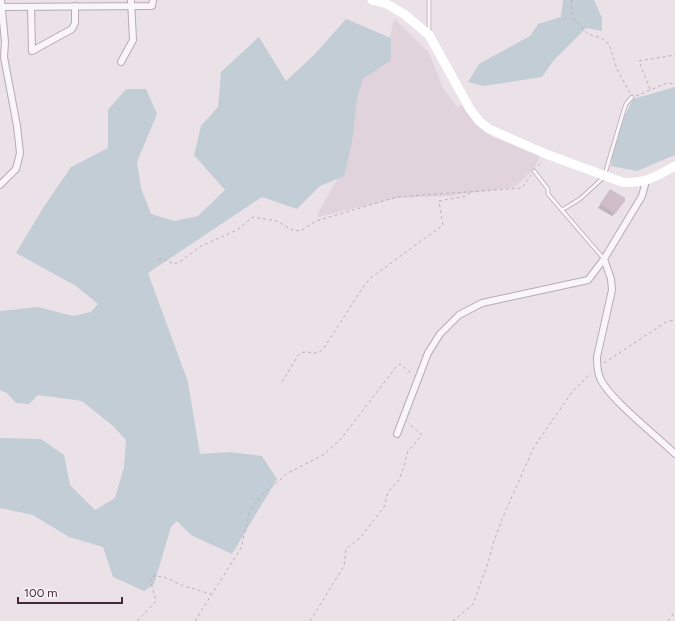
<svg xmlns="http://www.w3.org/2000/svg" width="675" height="621" viewBox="0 0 675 621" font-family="Figtree,sans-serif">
  <rect width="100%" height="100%" fill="#ebe2e8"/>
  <polygon fill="#e1d3dc" points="394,18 429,53 443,88 457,107 462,105 468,114 491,136 539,156 539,159 534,169 515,187 449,196 397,198 319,217 317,214 344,168 352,81 386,59"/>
  <g fill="#c2cdd6">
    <polygon points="563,0 594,0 602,18 602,31 586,28 554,60 542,77 483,86 468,82 479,64 530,36 538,24 561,17"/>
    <polygon points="346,19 391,38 391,60 363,79 357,98 352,142 344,176 320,186 297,209 262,197 148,273 188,382 200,454 230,452 262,456 277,479 232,554 191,535 177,521 171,527 154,584 144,591 113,577 103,547 69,537 33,515 0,508 0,438 41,439 64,455 70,485 95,510 115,498 124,467 126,440 113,426 82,401 38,395 29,404 16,403 7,393 0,390 0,311 38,307 73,316 91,312 98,304 76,286 16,253 43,208 71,167 108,148 108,110 126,89 146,89 157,114 137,162 141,188 151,214 175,221 198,216 225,190 194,155 201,126 218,107 221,72 259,37 286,81 314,55"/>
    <polygon points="675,87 675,155 637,171 611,166 615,135 633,99"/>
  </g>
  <polygon fill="#0003" points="610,190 615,213 612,216 598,208"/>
  <polygon fill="#cfbec9" points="610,189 625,198 625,201 615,214 600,204"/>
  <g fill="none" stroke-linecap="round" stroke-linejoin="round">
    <g stroke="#b9aab4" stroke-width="4.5">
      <g id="lane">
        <polyline points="429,0 429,32"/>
        <polyline points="534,171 548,189 548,194 604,259"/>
        <polyline points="562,210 580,199 604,177 623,113 626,104 632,97"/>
      </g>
    </g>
    <g stroke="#b9aab4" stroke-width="8">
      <g id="street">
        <polyline points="2,7 152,6 153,0"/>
        <polyline points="31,7 32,51 72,29 75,23 75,6"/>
        <polyline points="121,62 133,40 131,0"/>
        <polyline points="0,185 16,169 20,153 17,126 4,57 5,42 1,0"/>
        <path d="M604,259l7,20 1,11 -15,67c0,7 0,14 3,21 9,21 57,58 75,76"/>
        <polyline points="397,434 428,353 440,334 459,315 482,303 588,280 604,259 642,196 646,181"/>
      </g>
    </g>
    <g stroke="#bcafb8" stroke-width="1" stroke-dasharray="3 3" stroke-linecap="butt">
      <polyline points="572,0 571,10 575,20 588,34 601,38 609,44 617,69 630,93"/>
      <polyline points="650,89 639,61 675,55"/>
      <polyline points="636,96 667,83 675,84"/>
      <polyline points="538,166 542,161"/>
      <polyline points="158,259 164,259 174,264 181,261 201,246 237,230 253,217 277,221 294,231 302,230 316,221 397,197 522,188 531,175"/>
      <polyline points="604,363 666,322 675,320"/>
      <polyline points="282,382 299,354 304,352 318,353 324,348 365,284 372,277 443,225 439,201 466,196 470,193"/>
      <polyline points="137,621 156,601 150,579 153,576 164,577 184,586 211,594"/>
      <polyline points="195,621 241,548 250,510 262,495 288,473 323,455 341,439 396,367 400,364 412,374"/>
      <polyline points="310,621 344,566 346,549 360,538 384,507 388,492 399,480 404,466 408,451 422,435 408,423"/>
      <polyline points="453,621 473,604 488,563 493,544 502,519 534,447 572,392 591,373"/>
      <polyline points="668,621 675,612"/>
    </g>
    <use href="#lane" stroke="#f9f5f8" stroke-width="3"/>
    <use href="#street" stroke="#f9f5f8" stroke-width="6"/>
    <path stroke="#fff" stroke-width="9" d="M372,0l13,3 19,11 25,21 41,74 9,12 10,8 57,25 76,28c21,3 35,-6 53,-16"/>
  </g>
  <path d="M18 597v6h104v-6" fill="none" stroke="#45283b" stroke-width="2"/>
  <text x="24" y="597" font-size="12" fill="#45283b" stroke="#f8f2f6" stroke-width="3" paint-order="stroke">100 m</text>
</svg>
